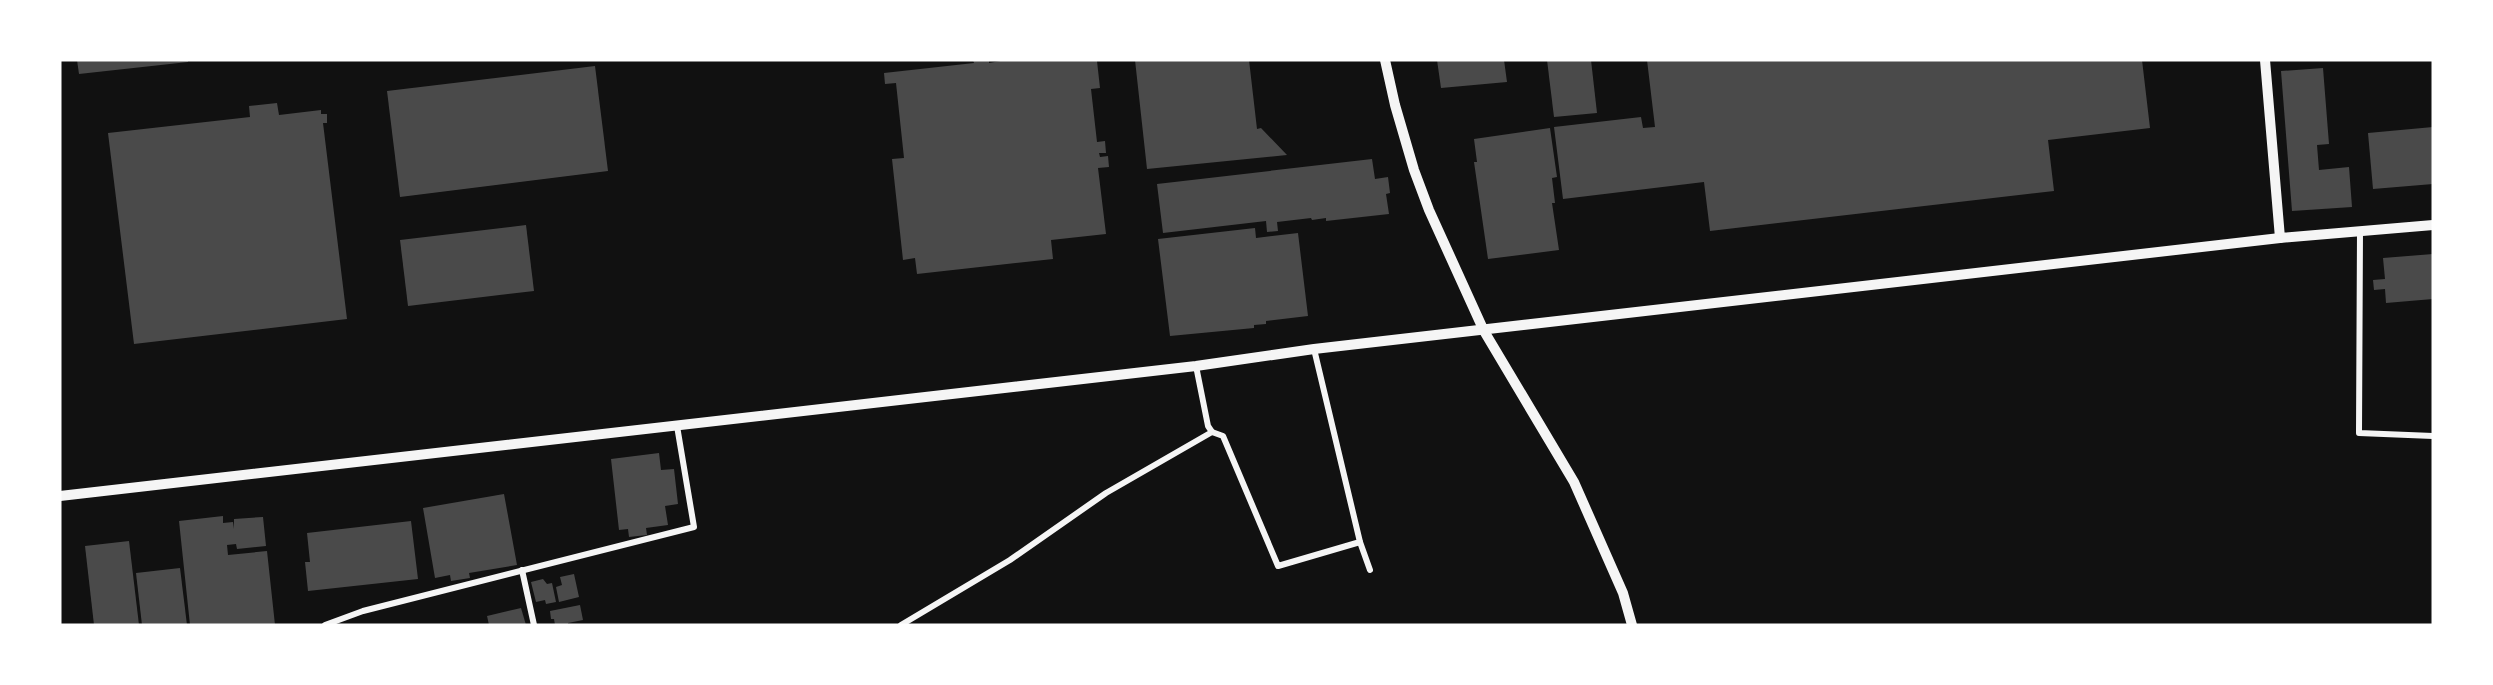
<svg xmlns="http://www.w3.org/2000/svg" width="2493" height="685" viewBox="0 0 2493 685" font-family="Jost,sans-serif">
  <rect width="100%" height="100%" fill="#111"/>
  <g fill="#4a4a4a">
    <polygon points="77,60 188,60 188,62 79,74"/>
    <polygon points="973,60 989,60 989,63 1006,60 1097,61 1100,88 1091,89 1097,142 1105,141 1106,153 1099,153 1100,157 1108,156 1109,167 1098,168 1106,234 1051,240 1053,259 917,274 915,258 903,260 892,159 904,158 896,83 885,84 884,73 974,63"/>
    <polygon points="1135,60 1249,60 1257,129 1261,128 1287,155 1147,169"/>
    <polygon points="1437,60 1504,60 1507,82 1441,88"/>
    <polygon points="1547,60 1591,60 1597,113 1554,117"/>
    <polygon points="1647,60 2142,60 2150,128 2048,140 2054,191 1710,231 1704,182 1563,199 1554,127 1641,117 1643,128 1655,127"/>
    <polygon points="595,66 608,171 400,197 387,91"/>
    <polygon points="2323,68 2329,144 2317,145 2319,170 2349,167 2352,207 2292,211 2281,71"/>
    <polygon points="277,103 279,115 321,110 321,114 327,114 327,123 323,123 347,319 134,344 108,133 250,117 249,106"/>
    <polygon points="2433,127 2433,184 2373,189 2368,133"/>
    <polygon points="1550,128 1557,177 1552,178 1555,203 1552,203 1559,250 1488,259 1474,162 1477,162 1474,139"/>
    <polygon points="1372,159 1375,179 1388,177 1390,193 1386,194 1389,214 1326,221 1326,218 1312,220 1311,218 1277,222 1278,231 1267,232 1266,221 1163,233 1157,184"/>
    <polygon points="526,225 534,291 408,306 400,240"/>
    <polygon points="1255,228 1256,238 1298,233 1308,316 1266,321 1266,324 1254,325 1254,328 1170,336 1158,239"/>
    <polygon points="2433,254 2433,299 2386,303 2385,289 2374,290 2373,280 2385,279 2383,258"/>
    <polygon points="659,453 661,470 674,469 678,504 665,506 668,525 646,528 647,535 629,537 628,529 619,530 611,459"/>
    <polygon points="504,494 517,565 469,573 470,578 451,581 450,575 435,578 423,508"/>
    <polygon points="223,516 223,523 233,522 234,529 234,519 263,517 266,546 237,549 236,544 227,545 228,555 267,551 275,625 190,625 179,521"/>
    <polygon points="411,521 418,579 308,591 305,562 310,562 307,533"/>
    <polygon points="129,541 139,625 94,625 85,546"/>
    <polygon points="180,568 187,625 142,625 136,573"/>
    <polygon points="574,574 579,597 559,602 556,587 562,585 560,577"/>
    <polygon points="543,579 547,584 552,583 556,602 546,604 545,600 536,602 531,582"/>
    <polygon points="580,605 583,620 568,623 568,625 555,625 554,619 551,619 550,611"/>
    <polygon points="521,608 526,625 489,625 487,616"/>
  </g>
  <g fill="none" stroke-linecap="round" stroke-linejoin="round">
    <g stroke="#f5f5f5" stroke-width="6">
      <polyline points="2360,231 2359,433 2433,436"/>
      <polyline points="1314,349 1360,542 1370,570"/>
      <polyline points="1212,432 1223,436 1278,566 1360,542"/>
      <polyline points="522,570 534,625"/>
      <polyline points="325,625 363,611 694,527 677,426"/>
      <polyline points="901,625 1010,560 1106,493 1212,432 1208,426 1196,366"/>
    </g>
    <g stroke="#f5f5f5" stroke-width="10">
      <polyline points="1385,60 1395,105 1414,170 1429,210 1484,331 1574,482 1623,593 1632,625"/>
      <polyline points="2265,60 2280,238"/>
      <polyline points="60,496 1196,366 1314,349 2280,238 2433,225"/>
    </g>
  </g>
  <rect width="2493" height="685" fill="none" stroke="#ffffff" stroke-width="123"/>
</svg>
